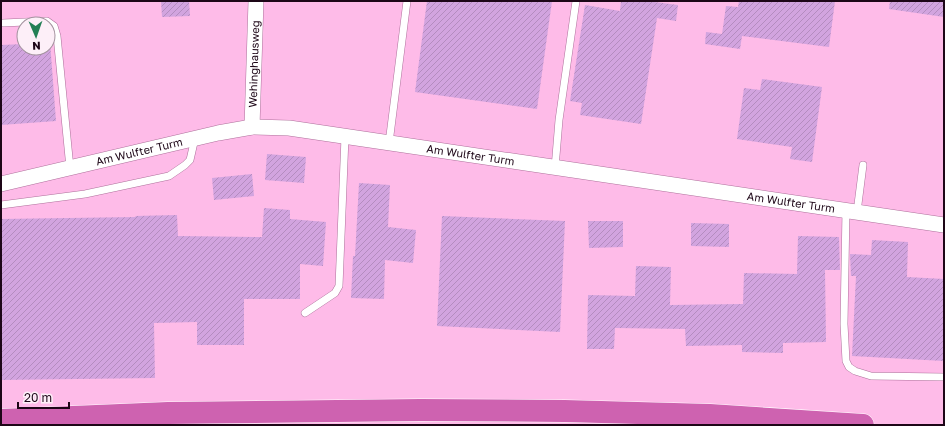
<svg xmlns="http://www.w3.org/2000/svg" width="945" height="426" viewBox="0 0 945 426" font-family="'Golos Text',sans-serif">
  <defs>
    <pattern id="building-hatch" width="6" height="6" patternUnits="userSpaceOnUse"><rect width="6" height="6" fill="#d2a4df"/><path d="M-1 1l2-2M0 6l6-6M5 7l2-2" fill="none" stroke="#b48cbf"/></pattern>
  </defs>
  <rect width="100%" height="100%" fill="#febbe8"/>
  <g fill="url(#building-hatch)">
    <polygon points="161,1 189,1 190,16 162,17"/>
    <polygon points="427,1 552,1 537,109 415,92"/>
    <polygon points="621,1 647,1 678,5 676,21 657,18 641,124 580,115 582,103 570,101 585,5 620,11"/>
    <polygon points="739,1 835,1 829,47 742,36 740,49 705,44 706,32 722,34 726,6 738,7"/>
    <polygon points="890,1 944,1 944,17 889,9"/>
    <polygon points="48,42 50,42 56,121 1,125 1,45 24,44 24,48 48,48"/>
    <polygon points="762,79 822,87 812,162 790,159 792,147 737,139 744,88 760,90"/>
    <polygon points="267,154 306,157 304,183 265,180"/>
    <polygon points="252,174 254,196 214,200 212,178"/>
    <polygon points="359,183 390,185 388,227 416,230 413,263 385,260 384,299 351,298 353,256 355,256"/>
    <polygon points="264,208 290,210 290,219 326,222 323,266 300,264 300,299 244,299 244,345 197,345 197,322 154,323 155,378 1,380 1,219 136,217 135,216 177,215 178,236 262,237"/>
    <polygon points="442,216 565,221 560,332 437,326"/>
    <polygon points="588,221 623,221 623,247 589,248"/>
    <polygon points="691,223 729,224 729,247 691,246"/>
    <polygon points="798,236 839,237 840,270 825,270 826,342 783,343 783,353 742,352 742,345 686,346 685,329 615,328 614,349 587,349 588,295 635,296 636,266 671,267 670,305 743,304 744,273 797,274"/>
    <polygon points="872,240 908,242 907,277 944,279 944,361 852,356 856,276 851,276 850,254 871,255"/>
  </g>
  <g fill="none" stroke-linecap="round" stroke-linejoin="round">
    <g stroke="#ae709b" stroke-width="8">
      <g id="lane">
        <polyline points="3,23 47,21 54,26 57,36 70,168"/>
        <polyline points="389,143 407,1"/>
        <polyline points="555,168 559,120 576,1"/>
        <polyline points="1,205 85,194 169,176 185,165 190,160 195,138"/>
        <polyline points="846,210 844,324 846,361 849,367 855,371 871,376 944,377"/>
        <polyline points="857,212 863,165"/>
        <polyline points="305,313 335,293 339,286 345,137"/>
      </g>
    </g>
    <g stroke="#ae709b" stroke-width="16">
      <g id="street">
        <path id="s1" d="M252,127l4,-126"/>
        <path id="s2" d="M1,184l217,-51 34,-6 37,1 655,97"/>
      </g>
    </g>
    <g stroke="#fff" stroke-width="23">
      <polyline id="highway" points="1,420 168,413 420,410 565,411 710,415 863,425"/>
    </g>
    <use href="#lane" stroke="#fff" stroke-width="7"/>
    <use href="#street" stroke="#fff" stroke-width="15"/>
    <use href="#highway" stroke="#ce62b0" stroke-width="22"/>
  </g>
  <g text-anchor="middle" stroke-width="3" stroke-linejoin="round" paint-order="stroke">
    <g font-size="11" fill="#1d0617" stroke="#fdeff8">
      <text dy="4" stroke="none"><textPath href="#s1" startOffset="63">Wehinghausweg</textPath></text>
      <text dy="4" stroke="none"><textPath href="#s2" startOffset="142">Am Wulfter Turm</textPath></text>
      <text dy="4" stroke="none"><textPath href="#s2" startOffset="478">Am Wulfter Turm</textPath></text>
      <text dy="4" stroke="none"><textPath href="#s2" startOffset="802">Am Wulfter Turm</textPath></text>
    </g>
  </g>
  <rect width="945" height="426" fill="none" stroke="#1d0617" stroke-width="4"/>
  <g transform="translate(36 36) rotate(178)"><circle r="19" fill="#fdeff8" stroke="#a3929e"/>
  <path d="M0-3L7 15L0 10L-7 15Z" fill="#237f55"/>
  <text y="-6" font-size="11" font-weight="bold" text-anchor="middle" fill="#1d0617">N</text>
  </g>
  <path d="M18 402v6h51v-6" fill="none" stroke="#1d0617" stroke-width="2"/>
  <text x="24" y="402" font-size="12" fill="#1d0617" stroke="#fdeff8" stroke-width="3" paint-order="stroke">20 m</text>
</svg>
